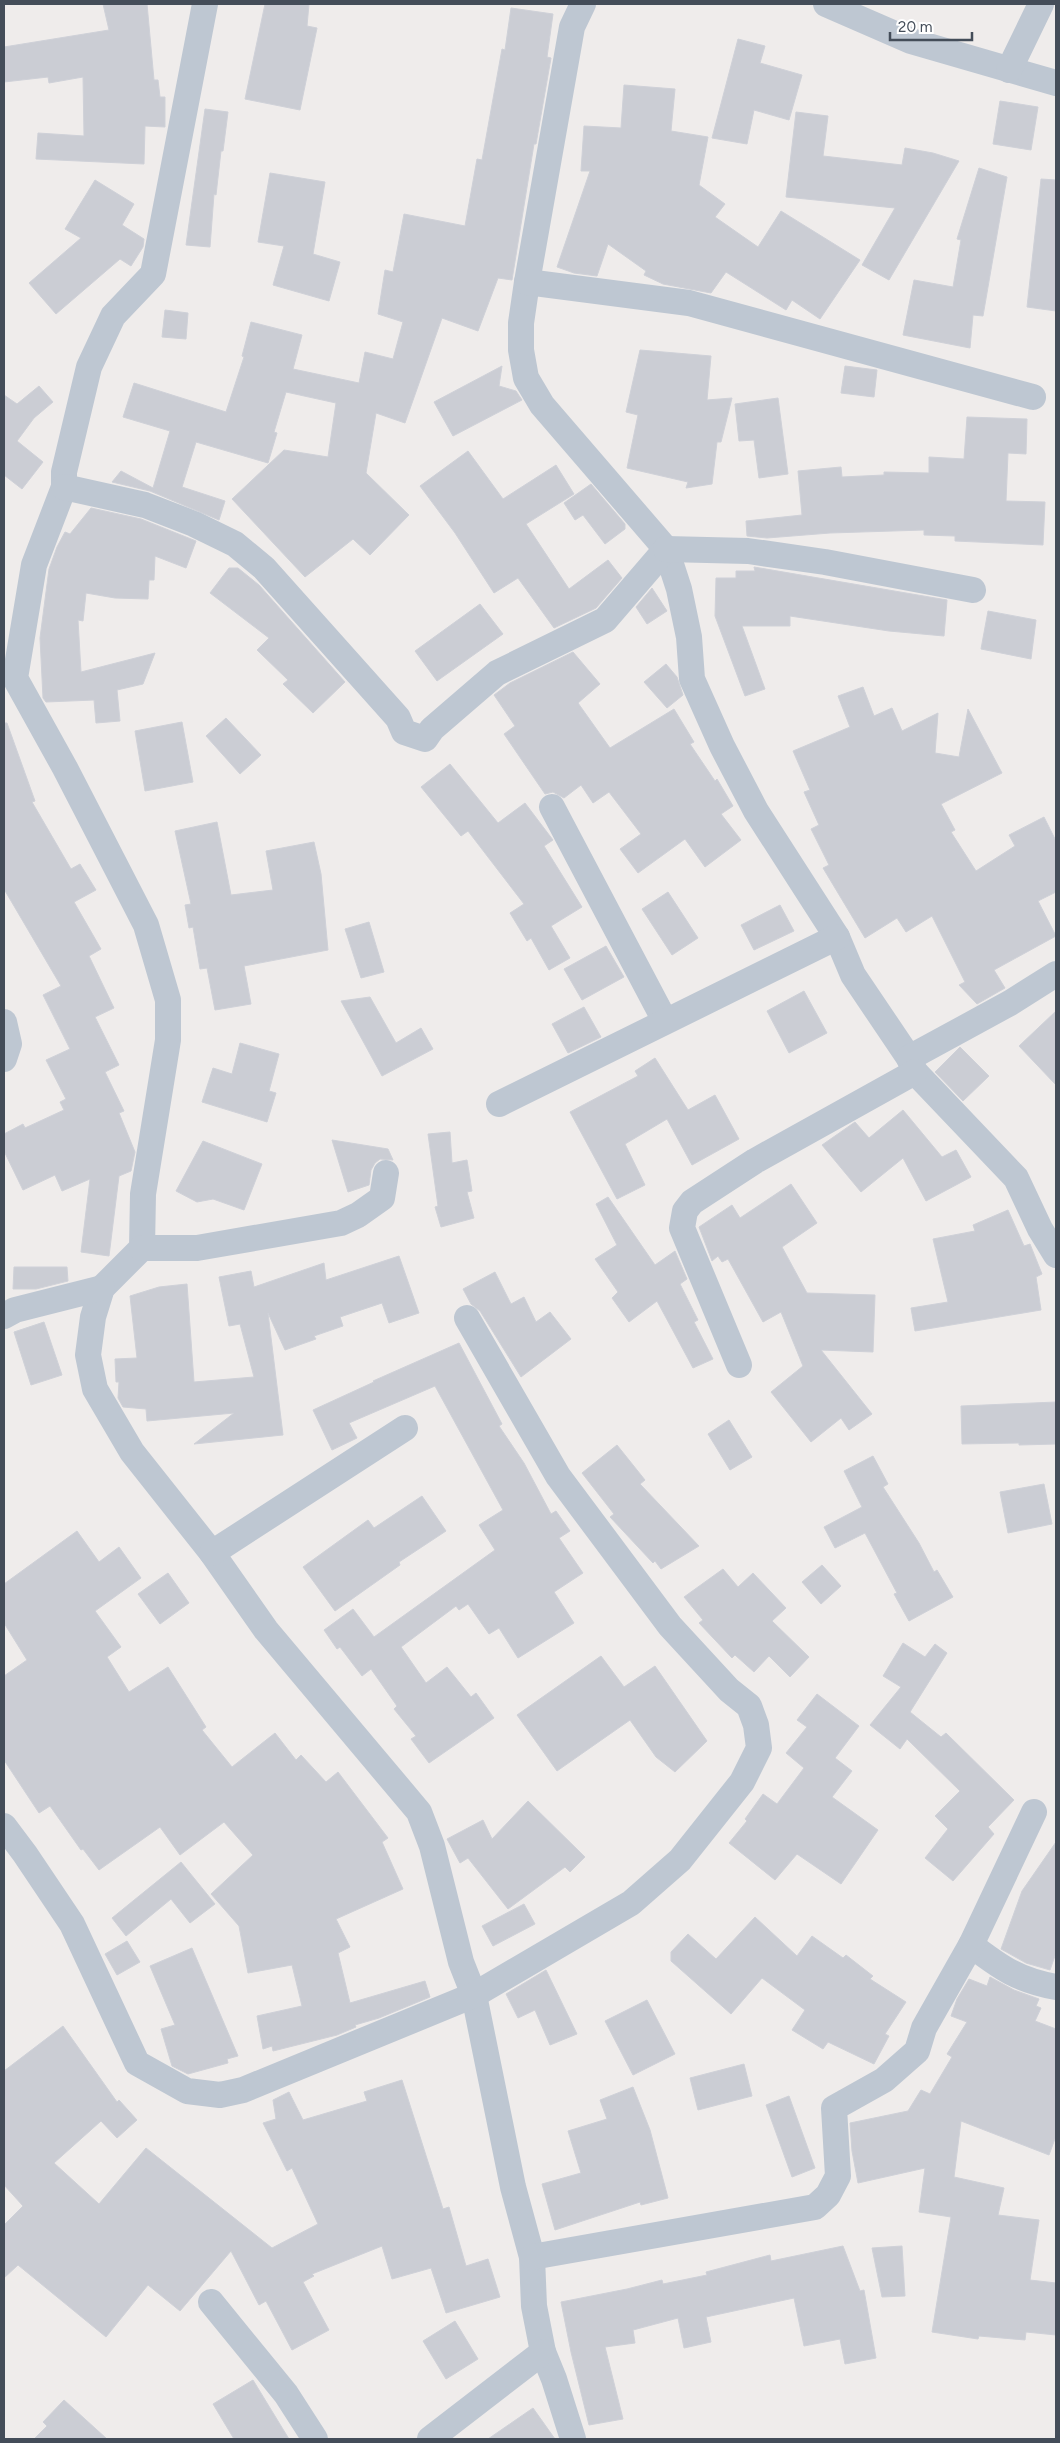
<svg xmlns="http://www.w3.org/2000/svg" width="1060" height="2443" viewBox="0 0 1060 2443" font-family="Figtree,sans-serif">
  <rect width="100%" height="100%" fill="#efeceb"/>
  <g fill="#cbcdd4" stroke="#cfd1d8">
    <polygon points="103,4 147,4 154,80 158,80 160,97 165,97 165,127 145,126 144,164 36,159 38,133 84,136 83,77 49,83 48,77 4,82 4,47 109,30"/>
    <polygon points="265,4 309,4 307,26 317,28 300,110 245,99"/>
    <polygon points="511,8 553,14 547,57 551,58 536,144 534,144 512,280 498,278 478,331 442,318 405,423 376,413 366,473 409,515 370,555 353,539 305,577 232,499 284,450 328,457 336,403 286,392 274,432 277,433 268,463 196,442 182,487 225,501 219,520 150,491 112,482 121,471 153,488 170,431 123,417 134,383 226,412 244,357 242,356 251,322 302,335 293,369 359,383 365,352 393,359 403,322 378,314 385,270 393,272 404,214 465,226 477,159 482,160 502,49 505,50"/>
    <polygon points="738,39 765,46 760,63 802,75 789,120 754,110 747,144 712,138"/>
    <polygon points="624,85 675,89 671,131 708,137 699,185 725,204 715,217 758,247 781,211 860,260 820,319 792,300 786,310 726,272 711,293 663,284 644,275 646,271 608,244 597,276 574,273 557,267 590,171 581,171 584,126 621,128"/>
    <polygon points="1000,101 1038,107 1031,150 993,144"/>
    <polygon points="205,109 228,112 223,151 221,151 216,195 214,194 210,247 186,245"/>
    <polygon points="796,112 828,116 823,156 902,165 905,148 933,153 959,161 889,280 862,265 895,208 786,197"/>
    <polygon points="979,168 1007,177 983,316 973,315 970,348 903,335 914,280 953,287 961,240 957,239"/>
    <polygon points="270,173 325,182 313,254 340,262 329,301 273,285 284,246 258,242"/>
    <polygon points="1041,179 1056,180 1056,311 1027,307"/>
    <polygon points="95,180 134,204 122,225 144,239 143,247 131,266 120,259 56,314 29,283 81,238 65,229"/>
    <polygon points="165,310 188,313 186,339 162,337"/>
    <polygon points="640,350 711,356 707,400 732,398 721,442 717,442 712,484 686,488 688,482 627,468 638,415 626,412"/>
    <polygon points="502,366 499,386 516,391 522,400 453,436 434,402"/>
    <polygon points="845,366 877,370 874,397 841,393"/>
    <polygon points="39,386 53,402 34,418 17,441 43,462 22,489 4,475 4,395 17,404"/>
    <polygon points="778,398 788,474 759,478 754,440 739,441 735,404"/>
    <polygon points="967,417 1027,419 1026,454 1008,453 1006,501 1045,502 1043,545 955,541 955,536 924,535 924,530 830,533 767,538 747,536 746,521 802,515 798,471 841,467 842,477 884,475 884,472 929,473 929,457 964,459"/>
    <polygon points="468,451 503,499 556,465 574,494 526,524 569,589 608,560 622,578 596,608 554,628 518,578 494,593 455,533 420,486"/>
    <polygon points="591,484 625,524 625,529 605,544 583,515 575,520 564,503"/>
    <polygon points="91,508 141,519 196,541 186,568 155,556 154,580 149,580 148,599 115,598 86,593 83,621 78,620 81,672 155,653 143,684 117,690 120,721 96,723 94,700 46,702 43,698 40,638 49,569 57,547 65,532 70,534"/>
    <polygon points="754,567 947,600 944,636 889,631 790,616 790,626 742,626 765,689 745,696 715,616 716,578 736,578 736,571 755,571"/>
    <polygon points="229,568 238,568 259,585 345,682 313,713 283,684 288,680 257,650 269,638 210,593"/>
    <polygon points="652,588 667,611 647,624 636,607"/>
    <polygon points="480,604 503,634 437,681 415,651"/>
    <polygon points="988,611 1036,620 1031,659 981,649"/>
    <polygon points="573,652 600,684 578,703 610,748 674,709 694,742 690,744 715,781 717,779 733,806 721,814 741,840 705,867 685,839 638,873 620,849 641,834 609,792 593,803 581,785 564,798 553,792 545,794 504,734 515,726 494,695 510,683"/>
    <polygon points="666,664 677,677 683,695 667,708 644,682"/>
    <polygon points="863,687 874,716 892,708 902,731 938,713 935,753 959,757 968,709 1002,773 941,804 955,830 951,832 976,871 1015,846 1009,835 1044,817 1056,841 1056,892 1038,901 1056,936 994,970 1005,988 977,1004 959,985 965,982 932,916 906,932 897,918 865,938 823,868 829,865 811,829 819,825 804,792 810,790 793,751 850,727 838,696"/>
    <polygon points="226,718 261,755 240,774 206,736"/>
    <polygon points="182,722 193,782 145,791 135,731"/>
    <polygon points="4,723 7,723 35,801 32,802 71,869 80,864 96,890 74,902 101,949 89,956 114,1008 95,1017 119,1065 105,1072 124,1111 119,1113 135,1152 131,1171 119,1176 109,1256 81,1252 90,1179 62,1191 55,1175 23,1190 4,1151 4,1134 23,1124 25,1128 64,1110 60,1102 66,1099 46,1060 70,1049 43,995 61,986 4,889"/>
    <polygon points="450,764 498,823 525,803 553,840 544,846 582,907 551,926 570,958 549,970 531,938 527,941 510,913 524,904 468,831 461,836 421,787"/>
    <polygon points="217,822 231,895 273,890 266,851 314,842 321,874 328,950 244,966 251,1004 215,1010 207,968 200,969 193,927 189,928 185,905 191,904 175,831"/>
    <polygon points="668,892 698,938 672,955 642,909"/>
    <polygon points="780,905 794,931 754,950 741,925"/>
    <polygon points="369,922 384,972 361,978 345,929"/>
    <polygon points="606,946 624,977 582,1000 564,969"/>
    <polygon points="804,991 827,1033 789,1053 767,1011"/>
    <polygon points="370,997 396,1043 421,1028 433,1049 382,1076 341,1001"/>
    <polygon points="584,1007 601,1037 568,1053 552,1024"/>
    <polygon points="1056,1011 1056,1085 1019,1046"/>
    <polygon points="240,1043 279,1054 269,1091 276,1093 267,1122 202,1102 213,1068 232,1074"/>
    <polygon points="960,1047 989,1076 963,1101 935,1072"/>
    <polygon points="655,1058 688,1110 715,1095 739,1139 692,1165 667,1119 625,1144 645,1185 617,1199 570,1112 638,1076 635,1071"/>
    <polygon points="903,1110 942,1157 956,1150 971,1177 926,1201 903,1158 861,1192 822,1145 855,1122 869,1138"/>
    <polygon points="450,1132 452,1163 467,1160 472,1191 467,1192 474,1218 441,1227 435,1207 438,1206 428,1134"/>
    <polygon points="332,1140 388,1149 393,1160 380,1159 375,1163 371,1170 369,1185 348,1192"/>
    <polygon points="203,1141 262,1164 244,1210 213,1199 197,1202 176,1191"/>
    <polygon points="791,1184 817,1223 782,1247 807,1293 875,1295 873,1352 821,1350 872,1414 849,1430 841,1418 811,1442 771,1392 803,1366 781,1312 763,1322 728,1259 722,1262 718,1256 712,1261 699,1227 732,1205 740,1218"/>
    <polygon points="608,1197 655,1265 675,1251 687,1279 680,1284 698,1320 694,1322 713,1359 693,1368 657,1301 629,1322 612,1298 618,1292 595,1259 617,1245 596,1204"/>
    <polygon points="1008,1210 1024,1246 1030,1244 1042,1274 1036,1277 1041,1310 915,1331 911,1308 948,1302 933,1239 975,1231 973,1225"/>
    <polygon points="399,1256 419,1313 389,1323 382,1303 340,1317 343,1326 314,1336 316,1339 285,1350 268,1313 283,1435 194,1444 234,1413 147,1421 146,1409 123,1407 118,1398 119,1382 116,1382 115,1359 137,1358 130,1296 159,1287 187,1284 194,1382 254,1377 240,1324 229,1326 219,1277 251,1271 254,1287 324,1263 326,1280"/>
    <polygon points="14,1267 67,1267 68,1281 36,1289 13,1289"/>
    <polygon points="495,1272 511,1304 524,1297 536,1322 550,1312 571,1339 521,1377 480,1311 471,1304 463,1289"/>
    <polygon points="44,1322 62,1375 31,1385 14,1332"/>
    <polygon points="459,1343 502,1424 499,1426 524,1463 551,1514 556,1511 570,1531 559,1538 583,1573 554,1592 574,1623 518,1658 499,1628 489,1634 468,1604 459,1610 456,1606 401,1647 426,1683 447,1667 471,1697 476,1693 494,1718 429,1763 411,1739 416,1736 394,1709 397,1706 371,1669 362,1676 340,1647 337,1649 324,1630 353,1609 374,1637 495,1550 479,1525 503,1510 435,1386 349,1423 357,1438 332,1450 313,1410 374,1382 373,1381"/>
    <polygon points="1056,1402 1056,1444 1019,1445 1019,1443 962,1444 961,1406"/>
    <polygon points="729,1420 752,1457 730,1470 708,1434"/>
    <polygon points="617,1445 645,1480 640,1484 699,1546 661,1569 655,1561 653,1563 610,1517 614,1514 582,1473"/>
    <polygon points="873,1456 888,1484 883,1487 919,1543 934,1572 937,1570 953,1597 909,1621 894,1594 897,1593 865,1533 835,1548 824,1527 862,1507 844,1471"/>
    <polygon points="1044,1484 1052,1524 1008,1533 1000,1492"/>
    <polygon points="422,1496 446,1531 399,1562 400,1565 335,1611 303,1567 368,1520 374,1528"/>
    <polygon points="77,1531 99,1562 119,1547 141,1578 95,1611 121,1647 107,1657 129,1692 168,1667 206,1727 202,1730 232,1767 275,1733 296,1760 301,1755 326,1782 338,1772 388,1838 382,1842 403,1889 336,1919 350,1947 338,1953 350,2003 425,1981 430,1997 379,2018 355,2025 356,2027 337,2035 273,2051 272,2046 263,2049 257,2016 302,2006 292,1965 248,1973 239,1926 211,1894 253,1855 224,1822 180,1855 160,1827 99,1870 83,1849 81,1850 50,1806 39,1813 4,1760 4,1676 27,1660 4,1623 4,1584"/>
    <polygon points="822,1565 841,1586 821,1604 802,1582"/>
    <polygon points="723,1569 738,1587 753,1573 786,1608 772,1621 809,1657 790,1677 769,1656 754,1672 735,1655 732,1658 699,1623 703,1620 684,1597"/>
    <polygon points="168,1573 189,1603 160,1624 138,1594"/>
    <polygon points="903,1643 925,1657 935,1644 947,1653 910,1712 941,1737 946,1733 1014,1800 988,1827 994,1834 953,1881 925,1858 948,1829 935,1816 960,1791 907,1739 900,1749 870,1725 901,1687 883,1676"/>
    <polygon points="601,1656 624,1687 655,1666 707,1741 675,1772 656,1757 630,1720 557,1771 517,1715"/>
    <polygon points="817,1694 859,1726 835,1758 852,1771 832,1797 878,1830 841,1884 797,1854 775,1880 729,1843 747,1821 745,1819 763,1794 777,1804 804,1768 786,1753 807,1727 797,1720"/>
    <polygon points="528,1801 585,1857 570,1872 565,1867 508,1909 468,1858 460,1863 447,1839 483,1820 492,1839"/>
    <polygon points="1056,1842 1056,1953 1050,1970 1026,1963 1001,1949 1022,1891"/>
    <polygon points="181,1862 215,1904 190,1923 171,1899 126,1936 112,1918"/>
    <polygon points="524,1904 535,1924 493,1946 482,1926"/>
    <polygon points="755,1917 797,1956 812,1936 843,1958 846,1955 873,1976 870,1979 906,2002 885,2034 889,2036 874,2064 828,2042 823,2049 792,2030 805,2010 762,1978 731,2014 671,1961 671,1952 688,1934 716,1959"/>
    <polygon points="127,1941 140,1962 117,1975 105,1954"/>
    <polygon points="192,1948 238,2056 227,2059 228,2063 188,2074 172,2066 161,2029 175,2025 150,1966"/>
    <polygon points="546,1970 577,2034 550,2045 535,2010 518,2018 506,1994"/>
    <polygon points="990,1977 1014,1990 1039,1999 1036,2006 1041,2008 1035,2021 1056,2029 1056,2136 1049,2155 961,2121 954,2177 1004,2188 998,2215 1039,2220 1030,2280 1056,2283 1056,2335 1026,2332 1025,2340 979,2336 978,2339 932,2332 951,2217 919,2212 925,2168 858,2183 852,2151 850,2123 908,2111 921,2090 930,2094 952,2057 947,2054 967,2022 951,2016 957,1999 969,1979 987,1986"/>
    <polygon points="647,2000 675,2054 633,2075 605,2021"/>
    <polygon points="63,2026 117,2102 119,2100 137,2120 117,2138 101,2121 54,2163 99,2204 146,2148 272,2248 318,2224 292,2168 287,2171 263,2123 276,2119 273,2100 289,2092 303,2120 367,2101 364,2092 402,2080 443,2209 449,2207 466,2266 488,2259 500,2297 446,2313 431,2268 392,2279 382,2246 312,2274 314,2276 303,2282 329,2330 292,2350 266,2301 259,2305 231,2251 180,2311 148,2285 106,2337 18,2265 4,2278 4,2225 23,2206 4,2185 4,2071"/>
    <polygon points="744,2064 752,2096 698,2110 690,2078"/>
    <polygon points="633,2087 650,2130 668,2198 641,2205 640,2202 555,2230 542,2184 581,2173 568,2131 607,2119 600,2100"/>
    <polygon points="789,2096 815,2168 792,2177 766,2105"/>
    <polygon points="843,2246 860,2291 864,2290 876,2358 845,2364 840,2339 804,2346 794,2298 706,2317 711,2342 684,2348 678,2318 633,2330 635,2343 605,2347 623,2419 589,2425 571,2352 561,2302 627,2289 662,2280 663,2284 707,2275 706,2272 770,2255 771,2261"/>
    <polygon points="902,2246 905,2296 882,2297 872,2248"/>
    <polygon points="455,2321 478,2359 446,2379 423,2341"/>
    <polygon points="253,2380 289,2439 234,2439 213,2404"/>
    <polygon points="64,2400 107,2439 34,2439 47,2426 43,2422"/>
    <polygon points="533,2408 555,2439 488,2439"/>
  </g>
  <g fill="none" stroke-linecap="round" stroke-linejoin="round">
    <g stroke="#bec7d2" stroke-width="26">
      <polyline points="205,4 153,274 113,316 89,367 64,472 64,487 34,565 15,678 65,768 146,925 168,1000 168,1040 143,1194 142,1248 102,1288 93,1317 88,1355 95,1389 132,1452 212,1553 266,1630 419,1812 432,1846 461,1962 474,1995 513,2187 532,2257 534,2306 543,2352 554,2379 573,2439"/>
      <polyline points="583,4 572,27 527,282 521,323 521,350 526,378 542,405 666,549 679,589 689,637 692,679 722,746 756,811 837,937 853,975 909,1058 915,1072 1016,1178 1040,1229 1056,1255"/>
      <polyline points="826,4 911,41 1056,83"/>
      <polyline points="1009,70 1041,4"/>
      <polyline points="527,282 689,303 1033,397"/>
      <polyline points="64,487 145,505 194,524 235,544 264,568 398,718 404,732 425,739 432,729 497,673 605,620 666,549"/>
      <polyline points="666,549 748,551 825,562 973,590"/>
      <polyline points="552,807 665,1021"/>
      <polyline points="4,1022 9,1044 4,1059"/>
      <polyline points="909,1058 1010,1003 1056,974"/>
      <polyline points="499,1104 837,937"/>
      <polyline points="142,1248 197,1248 341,1223 358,1215 382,1198 386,1173"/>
      <polyline points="4,1316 15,1310 102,1288"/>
      <polyline points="739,1365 682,1228 685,1211 692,1202 755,1161 915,1072"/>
      <polyline points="212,1553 405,1428"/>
      <polyline points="4,1826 25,1854 72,1924 137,2063 187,2091 220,2095 243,2090 474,1995 631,1903 680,1860 742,1782 759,1748 756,1725 749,1706 729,1690 670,1626 558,1476 467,1318"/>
      <path d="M971,1945c30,23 47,35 85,42"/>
      <polyline points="532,2257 815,2207 828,2195 838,2176 834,2108 884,2080 917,2051 924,2028 971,1945 1034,1812"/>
      <polyline points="211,2302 286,2394 315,2439"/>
      <polyline points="430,2439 543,2352"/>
    </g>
  </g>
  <rect width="1060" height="2443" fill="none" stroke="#444d59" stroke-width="10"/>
  <path d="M890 32v8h82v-8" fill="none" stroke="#444d59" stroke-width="2.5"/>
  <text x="898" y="32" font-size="15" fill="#444d59" stroke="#ffffff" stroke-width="4" paint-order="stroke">20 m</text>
</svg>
